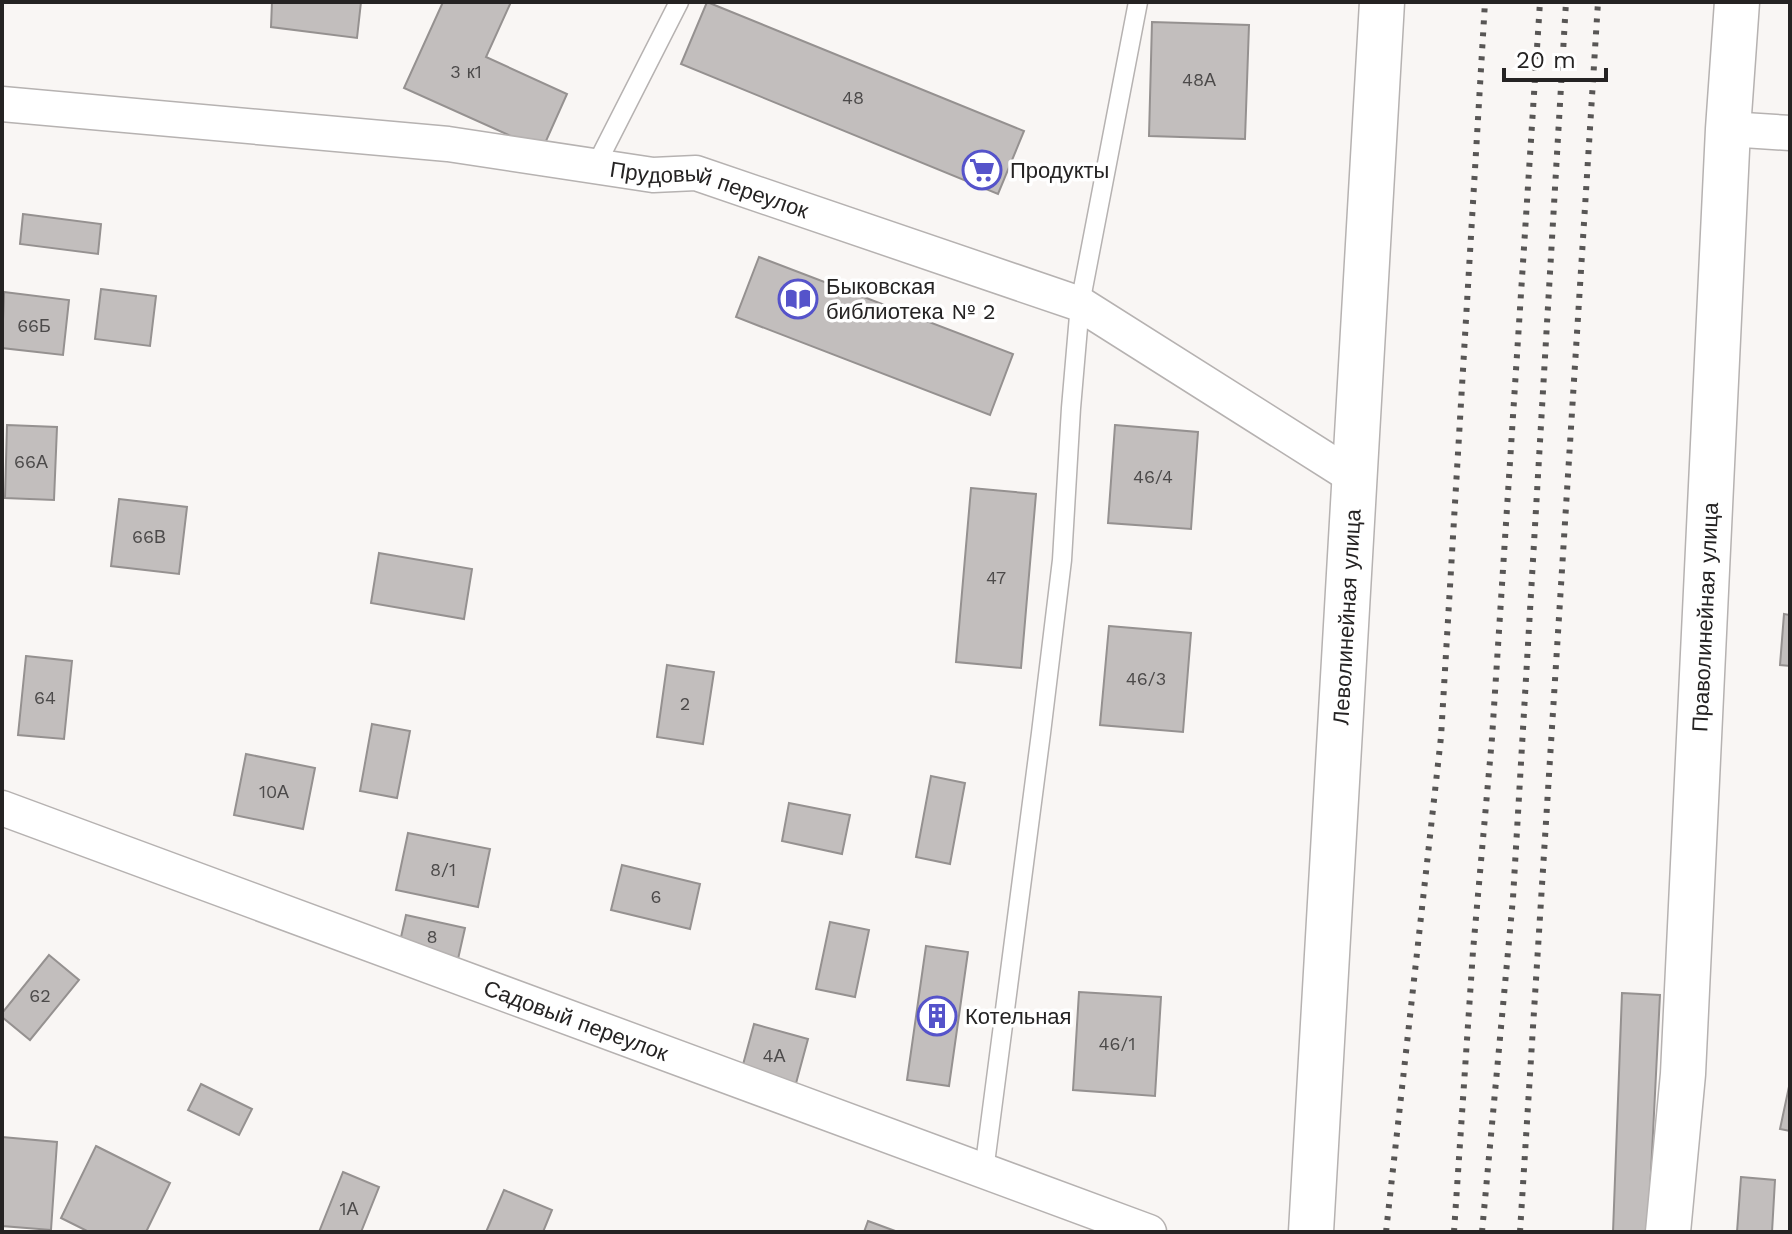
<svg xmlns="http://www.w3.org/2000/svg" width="1792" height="1234" viewBox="0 0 1792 1234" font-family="'Work Sans',sans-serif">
  <rect width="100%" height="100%" fill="#f9f6f4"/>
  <g fill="#c2bebd" stroke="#959190" stroke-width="2">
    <polygon points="272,2 361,2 357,38 271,27"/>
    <polygon points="443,2 511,2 486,57 567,94 542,150 404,88"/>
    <polygon points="707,2 1024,131 998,194 681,64"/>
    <polygon points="1152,22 1249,25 1245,139 1149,136"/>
    <polygon points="23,214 101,224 98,254 20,244"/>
    <polygon points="759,257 1013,354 990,415 736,317"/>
    <polygon points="101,289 156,296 150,346 95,339"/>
    <polygon points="4,292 69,300 63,355 2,348"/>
    <polygon points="7,425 57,427 54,500 5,498"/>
    <polygon points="1115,425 1198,432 1191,529 1108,523"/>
    <polygon points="971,488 1036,494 1021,668 956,662"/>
    <polygon points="119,499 187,507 179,574 111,566"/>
    <polygon points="379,553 472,569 464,619 371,603"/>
    <polygon points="1784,614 1790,615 1790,666 1780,665"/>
    <polygon points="1109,626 1191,633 1183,732 1100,725"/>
    <polygon points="26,656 72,661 64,739 18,735"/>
    <polygon points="667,665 714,672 703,744 657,737"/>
    <polygon points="372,724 410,731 397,798 360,791"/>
    <polygon points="246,754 315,768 303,829 234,815"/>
    <polygon points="931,776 965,783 950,864 916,857"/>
    <polygon points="789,803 850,815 842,854 782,841"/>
    <polygon points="408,833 490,849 478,907 396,890"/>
    <polygon points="622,865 700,884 690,929 611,910"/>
    <polygon points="406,915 465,928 458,959 399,946"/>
    <polygon points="830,922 869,930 855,997 816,989"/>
    <polygon points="926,946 968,952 949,1086 907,1080"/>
    <polygon points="49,955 79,980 30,1040 2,1017 2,1013"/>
    <polygon points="1079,992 1161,997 1155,1096 1073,1090"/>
    <polygon points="1622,993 1660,995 1648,1232 1613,1232"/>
    <polygon points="754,1024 808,1039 795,1087 741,1072"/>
    <polygon points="1790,1082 1790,1131 1780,1129"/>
    <polygon points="201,1084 252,1109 239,1135 188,1110"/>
    <polygon points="2,1137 57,1142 51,1230 2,1226"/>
    <polygon points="96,1146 170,1183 146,1232 89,1232 61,1218"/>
    <polygon points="343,1172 379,1187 361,1232 319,1232"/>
    <polygon points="1741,1177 1775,1180 1772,1232 1737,1232"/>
    <polygon points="504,1190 552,1210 543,1232 486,1232"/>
    <polygon points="868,1221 898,1232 864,1232"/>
  </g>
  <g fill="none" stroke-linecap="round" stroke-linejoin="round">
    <g stroke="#b6b2b1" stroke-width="21">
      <g id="service">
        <polyline points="595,167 679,2"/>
        <polyline points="984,1171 1041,733 1062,560 1071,408 1080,304 1138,2"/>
      </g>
    </g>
    <g stroke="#b6b2b1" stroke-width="37">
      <g id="minor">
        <path id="s1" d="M2,104l446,40 205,31 43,-2 384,131 275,174"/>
        <polyline points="1728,129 1790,133"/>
        <path id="s2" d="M2,808l1147,424"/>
      </g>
    </g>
    <g stroke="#b6b2b1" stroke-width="47">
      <g id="secondary">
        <path id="s3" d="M1311,1232l71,-1230"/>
        <path id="s4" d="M1668,1232l15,-158 45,-945 9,-127"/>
      </g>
    </g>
    <use href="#service" stroke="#fff" stroke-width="18"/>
    <use href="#minor" stroke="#fff" stroke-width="34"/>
    <use href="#secondary" stroke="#fff" stroke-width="44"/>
    <g stroke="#585655" stroke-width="6" stroke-dasharray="4 8" stroke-linecap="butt">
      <polyline points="1386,1232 1441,737 1485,2"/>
      <polyline points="1454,1232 1473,951 1492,738 1540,2"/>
      <polyline points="1482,1232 1513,898 1566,2"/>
      <polyline points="1520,1232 1598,2"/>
    </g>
  </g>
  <defs>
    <g id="supermarket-ring" transform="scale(2)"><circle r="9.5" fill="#fff" stroke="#5553ca" stroke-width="1.5"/><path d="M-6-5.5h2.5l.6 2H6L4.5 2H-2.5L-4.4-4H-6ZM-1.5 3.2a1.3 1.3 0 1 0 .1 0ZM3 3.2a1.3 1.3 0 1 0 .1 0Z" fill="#5553ca"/></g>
    <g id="library-ring" transform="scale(2)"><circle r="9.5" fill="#fff" stroke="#5553ca" stroke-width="1.5"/><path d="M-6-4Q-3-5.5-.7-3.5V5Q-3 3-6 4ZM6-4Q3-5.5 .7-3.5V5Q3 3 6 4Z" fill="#5553ca"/></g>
    <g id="building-ring" transform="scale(2)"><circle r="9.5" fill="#fff" stroke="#5553ca" stroke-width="1.5"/><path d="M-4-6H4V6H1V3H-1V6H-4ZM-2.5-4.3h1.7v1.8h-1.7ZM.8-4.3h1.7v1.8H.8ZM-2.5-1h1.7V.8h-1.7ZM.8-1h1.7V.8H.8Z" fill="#5553ca"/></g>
  </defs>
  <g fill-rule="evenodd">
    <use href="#supermarket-ring" x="982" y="170"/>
    <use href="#library-ring" x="798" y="299"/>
    <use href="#building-ring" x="937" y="1016"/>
  </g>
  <g text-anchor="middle" stroke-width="7" stroke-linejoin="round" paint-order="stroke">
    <g font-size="18" fill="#4c4a4a">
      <text x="466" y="78">3 к1</text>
      <text x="1199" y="86">48А</text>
      <text x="853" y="104">48</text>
      <text x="34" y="332">66Б</text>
      <text x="31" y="468">66А</text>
      <text x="1153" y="483">46/4</text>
      <text x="149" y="543">66В</text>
      <text x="996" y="584">47</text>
      <text x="1146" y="685">46/3</text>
      <text x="45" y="704">64</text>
      <text x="685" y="710">2</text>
      <text x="274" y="798">10А</text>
      <text x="443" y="876">8/1</text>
      <text x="656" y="903">6</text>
      <text x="432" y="943">8</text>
      <text x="40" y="1002">62</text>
      <text x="1117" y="1050">46/1</text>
      <text x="774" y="1062">4А</text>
      <text x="349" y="1215">1А</text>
    </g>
    <g font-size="22" fill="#252323" stroke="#fff" text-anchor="start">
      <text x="1010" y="178">Продукты</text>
      <text x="826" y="294">Быковская<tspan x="826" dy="25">библиотека № 2</tspan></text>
      <text x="965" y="1024">Котельная</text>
    </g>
    <g font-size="22" fill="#252323" stroke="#fff">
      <text dy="8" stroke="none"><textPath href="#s1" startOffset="714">Прудовый переулок</textPath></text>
      <text dy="8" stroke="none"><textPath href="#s3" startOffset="616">Леволинейная улица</textPath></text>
      <text dy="8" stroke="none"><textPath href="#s4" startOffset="616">Праволинейная улица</textPath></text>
      <text dy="8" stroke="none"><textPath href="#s2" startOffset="612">Садовый переулок</textPath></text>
    </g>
  </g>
  <rect width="1792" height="1234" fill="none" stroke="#252323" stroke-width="8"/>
  <path d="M1504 68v12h102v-12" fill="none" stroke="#252323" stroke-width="4"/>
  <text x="1516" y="68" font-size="24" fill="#252323" stroke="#ffffff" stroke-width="6" paint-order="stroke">20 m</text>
</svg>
